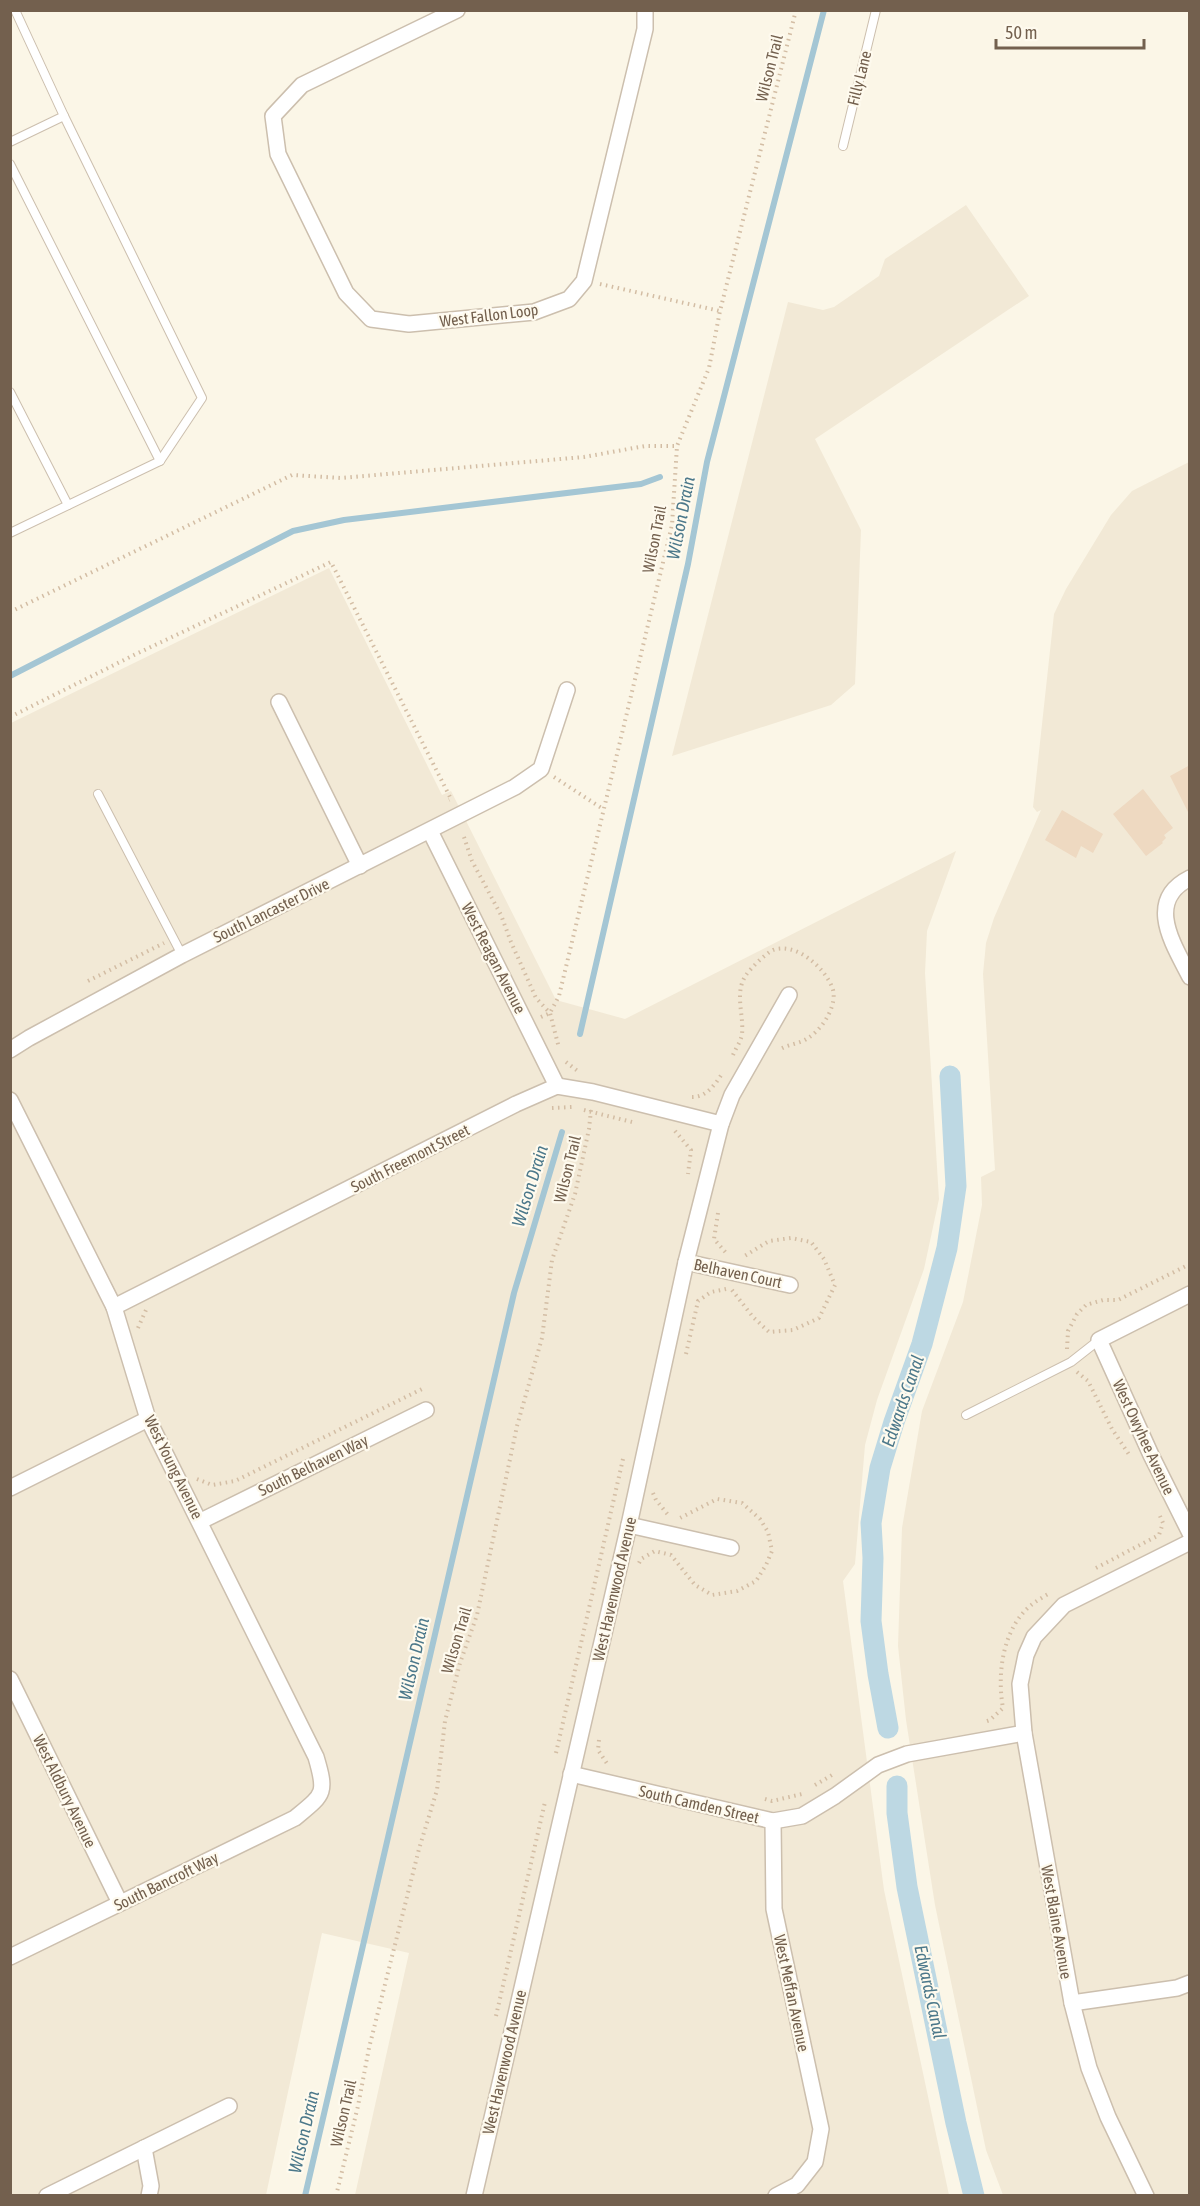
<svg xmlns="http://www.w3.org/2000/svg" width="1200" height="2206" viewBox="0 0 1200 2206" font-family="'Asap Condensed',sans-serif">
  <rect width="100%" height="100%" fill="#fbf6e7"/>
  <g fill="#f2e9d6">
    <polygon points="966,205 1029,296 815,439 861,530 855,684 831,705 672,756 788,302 823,310 834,307 879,276 885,259"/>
    <polygon points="1189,462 1189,2195 1003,2195 986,2150 935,1905 906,1720 898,1646 902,1528 922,1411 963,1302 982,1205 981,1177 995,1170 983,974 986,943 994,918 1041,810 1037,812 1033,807 1054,614 1066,589 1111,515 1132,491"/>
    <polygon points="329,568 442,795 451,791 556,1000 625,1019 956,851 927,931 925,973 939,1199 924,1269 877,1400 865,1445 855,1564 843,1581 884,1890 949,2195 355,2195 409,1953 322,1933 266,2195 11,2196 11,723"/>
  </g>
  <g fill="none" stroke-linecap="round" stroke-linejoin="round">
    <g stroke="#a4c6d4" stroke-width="6">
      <polyline points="10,676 293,531 344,520 641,484 660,477"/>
      <polyline points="580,1034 688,564 707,462 824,10"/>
      <polyline points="305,2196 514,1293 562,1132"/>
    </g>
    <g stroke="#bdd8e3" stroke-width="21">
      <polyline points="888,1728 878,1674 871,1621 873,1558 871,1523 880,1468 894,1422 922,1344 947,1248 956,1186 950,1076"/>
      <polyline points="897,1786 897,1813 907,1887 956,2123 974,2196"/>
    </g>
  </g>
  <g fill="#eed9c1">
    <polygon points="1190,765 1190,816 1170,776"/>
    <polygon points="1143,789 1173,828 1164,835 1166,838 1162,842 1163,843 1146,856 1113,814"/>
    <polygon points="1062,810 1103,834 1093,853 1081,846 1076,858 1045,840"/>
  </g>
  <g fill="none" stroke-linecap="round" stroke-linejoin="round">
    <g stroke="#ccbfae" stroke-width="10">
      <g id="service">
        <polyline points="15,10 64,116"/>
        <polyline points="10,142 64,116 202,398 160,461 10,533"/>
        <polyline points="843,146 876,10"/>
        <polyline points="10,164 160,461"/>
        <polyline points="10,392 68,505"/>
        <polyline points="98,794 182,955"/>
        <polyline points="966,1415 1071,1362 1099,1340"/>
      </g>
    </g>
    <g stroke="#ccbfae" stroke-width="18">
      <g id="minor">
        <polyline points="457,10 302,85 273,116 278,154 346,293 371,319 409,324 534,312 569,299 584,281 645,29 645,10"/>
        <polyline points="279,702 360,866"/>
        <polyline points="430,831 557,1086"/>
        <path d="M1190,878c-46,23 -16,67 0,99"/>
        <polyline points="10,1050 29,1038 182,955 515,787 541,769 567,690"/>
        <path d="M10,1100l104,207 34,112 168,338c11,37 8,37 -21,61l-285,139"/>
        <polyline points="686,1262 790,1285"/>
        <polyline points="1190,1294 1099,1340 1151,1455 1190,1533"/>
        <polyline points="114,1307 516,1104 557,1086 593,1092 721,1124"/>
        <polyline points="10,1488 148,1419"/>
        <polyline points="201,1521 426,1410"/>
        <polyline points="629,1525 731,1548"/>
        <polyline points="10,1679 120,1903"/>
        <polyline points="571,1774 773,1821 802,1816 835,1796 878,1765 907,1754 1024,1733"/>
        <polyline points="773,1821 774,1909 821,2129 815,2162 797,2185 776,2196"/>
        <polyline points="1072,2003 1177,1988 1190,1983"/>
        <polyline points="144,2148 151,2186 149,2196"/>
        <polyline points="47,2196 229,2106"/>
        <polyline points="474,2196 629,1525 686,1262 721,1124 732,1095 789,995"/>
        <polyline points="1146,2196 1108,2117 1089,2068 1072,2003 1024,1733 1020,1684 1026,1655 1034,1637 1064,1605 1190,1542"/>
      </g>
    </g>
    <g stroke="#d3bda4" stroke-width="4" stroke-dasharray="1.5 4.5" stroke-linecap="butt">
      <polyline points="600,284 720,311"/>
      <polyline points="10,612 292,475 341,478 584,457 645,446 677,446"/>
      <polyline points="10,717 136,654 331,562 451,799 449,800"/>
      <polyline points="554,777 603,809"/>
      <polyline points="464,837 472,861 501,915 511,942 536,998 550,1013 559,1048"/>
      <polyline points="88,981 164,943"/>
      <polyline points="541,1017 550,1013 559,996 672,525 677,446 709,368 720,311 796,10"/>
      <path d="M733,1055c3,-7 8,-14 9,-21 2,-20 -8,-41 4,-59 5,-7 19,-21 27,-25 23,-8 51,17 59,37 7,16 -9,42 -24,51 -8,6 -20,6 -29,12"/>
      <polyline points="566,1062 579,1072"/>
      <path d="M692,1097c14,0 22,-11 30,-23"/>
      <polyline points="552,1108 572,1107"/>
      <polyline points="584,1110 632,1122"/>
      <polyline points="675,1131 691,1150 688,1174"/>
      <polyline points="718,1213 714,1239 727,1254"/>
      <polyline points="732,1290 753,1317 769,1332 793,1330 819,1318 835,1285 824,1259 811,1242 791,1238 769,1241 743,1257"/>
      <polyline points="138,1328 146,1310"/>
      <polyline points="1067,1349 1068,1331 1077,1314 1086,1305 1103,1300 1118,1300 1190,1264"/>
      <polyline points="686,1354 698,1301 711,1292 726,1289"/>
      <polyline points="1077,1372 1088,1381 1112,1429 1130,1456"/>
      <polyline points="197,1479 212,1485 235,1481 422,1389"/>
      <polyline points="653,1493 656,1500 669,1516"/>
      <polyline points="639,1563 641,1559 655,1551 671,1555 695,1585 712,1595 737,1591 756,1581 766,1565 772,1551 768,1532 760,1519 742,1503 717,1499 678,1519"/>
      <polyline points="1096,1568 1159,1535 1163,1523 1160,1516"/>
      <path d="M987,1721l3,-1 13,-12c-6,-33 -1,-78 27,-102 6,-5 13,-9 20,-13"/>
      <polyline points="599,1740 598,1750 608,1765"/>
      <polyline points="556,1753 623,1459"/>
      <polyline points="815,1785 832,1775"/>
      <polyline points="765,1799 772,1801 802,1794"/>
      <polyline points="496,2016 545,1802"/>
      <polyline points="336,2196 358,2106 369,2048 419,1849 437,1790 445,1721 460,1663 477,1615 517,1426 542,1338 552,1260 575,1194 589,1129 591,1110"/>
    </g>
    <use href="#service" stroke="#fff" stroke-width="8"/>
    <use href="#minor" stroke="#fff" stroke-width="15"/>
  </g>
  <g text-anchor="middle" stroke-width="4.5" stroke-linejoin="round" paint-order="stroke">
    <g font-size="16" fill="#73604e" stroke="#fefaee">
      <text transform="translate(769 68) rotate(-76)" y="6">Wilson Trail</text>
      <text transform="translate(859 78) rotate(-76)" y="6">Filly Lane</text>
      <text transform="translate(489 315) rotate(-7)" y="6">West Fallon Loop</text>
      <text transform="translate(654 539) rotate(-79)" y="6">Wilson Trail</text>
      <text transform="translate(271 910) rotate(-26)" y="6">South Lancaster Drive</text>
      <text transform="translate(494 958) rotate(63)" y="6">West Reagan Avenue</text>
      <text transform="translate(410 1158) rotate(-27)" y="6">South Freemont Street</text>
      <text transform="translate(567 1169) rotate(-76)" y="6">Wilson Trail</text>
      <text transform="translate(738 1273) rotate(12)" y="6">Belhaven Court</text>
      <text transform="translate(1144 1437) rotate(65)" y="6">West Owyhee Avenue</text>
      <text transform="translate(313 1465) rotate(-26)" y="6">South Belhaven Way</text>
      <text transform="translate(174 1467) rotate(64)" y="6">West Young Avenue</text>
      <text transform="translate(614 1589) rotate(-77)" y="6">West Havenwood Avenue</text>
      <text transform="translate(456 1640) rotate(-73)" y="6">Wilson Trail</text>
      <text transform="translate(65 1791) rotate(64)" y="6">West Aldbury Avenue</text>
      <text transform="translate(699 1804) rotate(13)" y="6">South Camden Street</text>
      <text transform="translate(166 1881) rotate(-26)" y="6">South Bancroft Way</text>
      <text transform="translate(1057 1922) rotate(80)" y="6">West Blaine Avenue</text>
      <text transform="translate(792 1993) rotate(78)" y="6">West Meffan Avenue</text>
      <text transform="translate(504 2062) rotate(-77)" y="6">West Havenwood Avenue</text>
      <text transform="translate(343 2113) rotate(-77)" y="6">Wilson Trail</text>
    </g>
    <g font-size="18" font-style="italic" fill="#4c788a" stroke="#fefaee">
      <text transform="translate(681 518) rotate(-79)" y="6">Wilson Drain</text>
      <text transform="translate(530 1186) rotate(-73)" y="6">Wilson Drain</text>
      <text transform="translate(903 1401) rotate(-71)" y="6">Edwards Canal</text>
      <text transform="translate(414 1659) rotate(-77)" y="6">Wilson Drain</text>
      <text transform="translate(930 1992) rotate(78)" y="6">Edwards Canal</text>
      <text transform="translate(304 2132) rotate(-77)" y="6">Wilson Drain</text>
    </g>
  </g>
  <rect width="1200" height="2206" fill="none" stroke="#73604e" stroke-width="24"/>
  <path d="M996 39v9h148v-9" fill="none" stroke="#73604e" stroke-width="3"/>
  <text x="1005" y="39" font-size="18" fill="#73604e" stroke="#fefaee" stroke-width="4.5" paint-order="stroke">50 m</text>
</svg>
